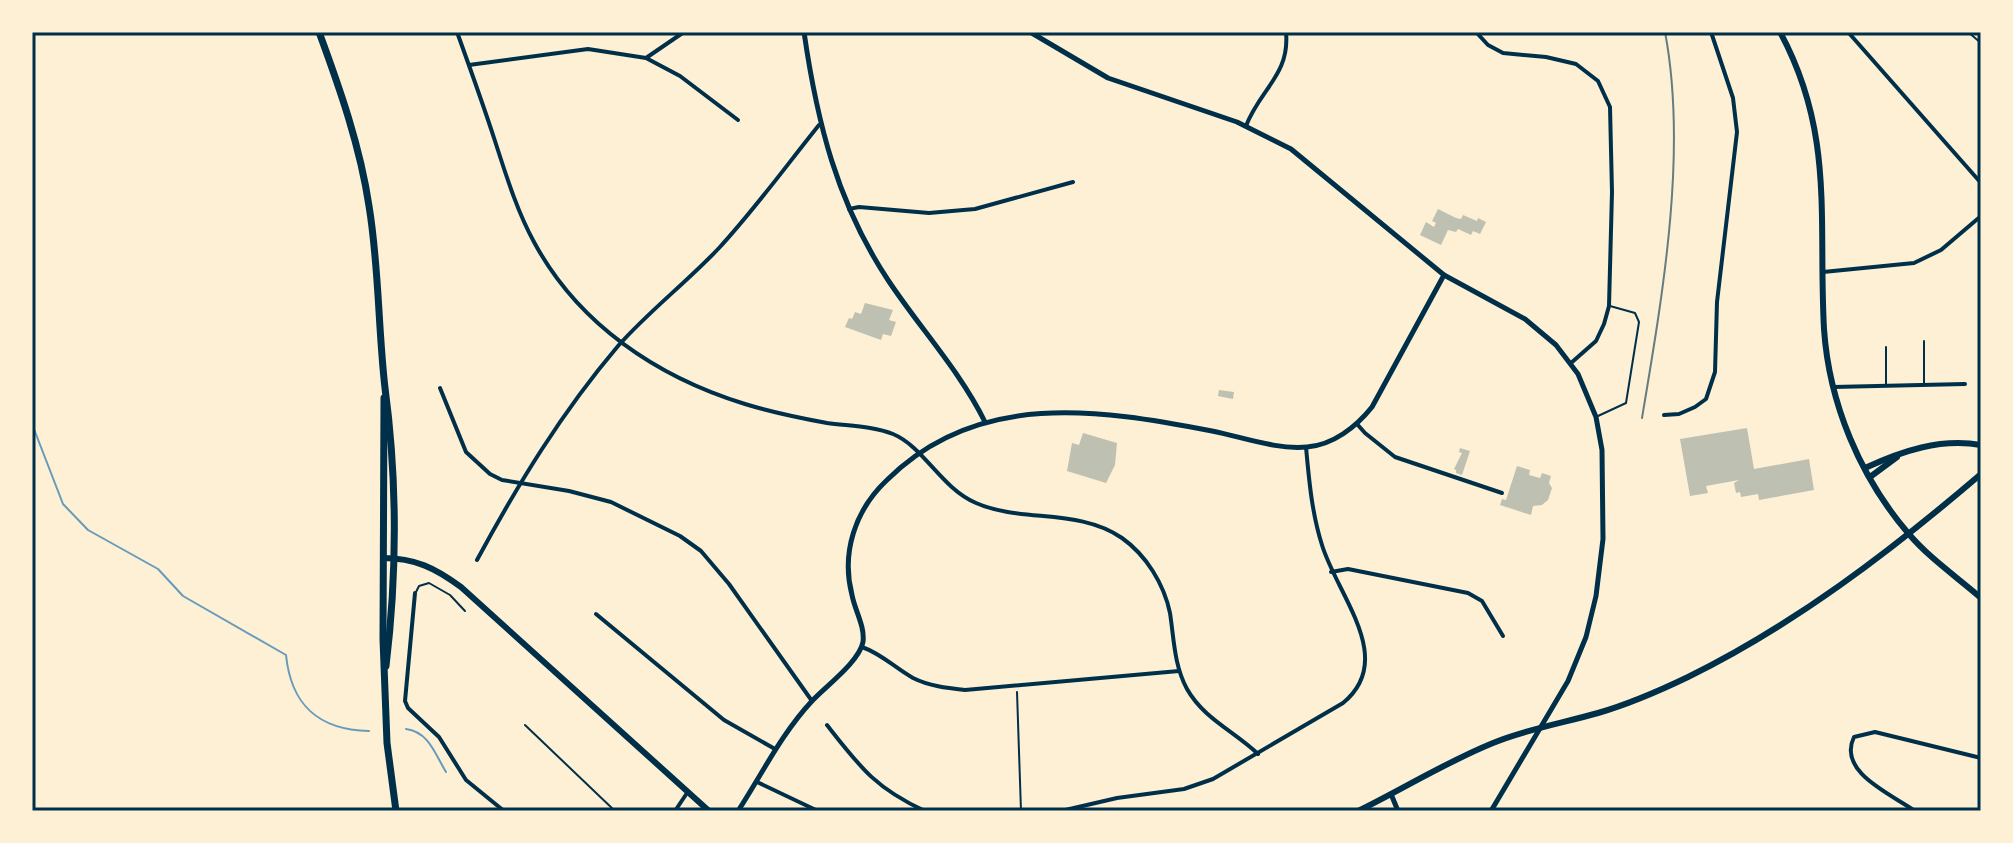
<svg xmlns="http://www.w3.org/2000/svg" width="2013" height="843" viewBox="0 0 2013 843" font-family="Arial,sans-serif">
  <rect width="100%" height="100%" fill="#fdf0d5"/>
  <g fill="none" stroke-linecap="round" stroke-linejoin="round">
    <g stroke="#669bbc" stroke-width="2">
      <path d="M32,424l31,80 25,26 70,39 25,27 103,59c5,49 31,75 83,76"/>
      <path d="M406,729c23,3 29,25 40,43"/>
    </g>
  </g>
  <g fill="#bec0b2">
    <polygon points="1438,209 1456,218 1461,219 1463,215 1477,221 1478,218 1486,222 1480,234 1473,231 1471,235 1458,229 1456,232 1448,230 1441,245 1420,235 1426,222 1434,227 1436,223 1432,221"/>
    <polygon points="865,303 893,310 889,320 896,322 891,336 883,334 881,340 845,327 849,318 852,319 855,312 861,314"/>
    <polygon points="1219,390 1234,392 1233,399 1218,396"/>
    <polygon points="1747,428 1754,469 1809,459 1814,490 1759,500 1758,494 1741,497 1740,492 1736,493 1734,483 1739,480 1706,486 1708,493 1690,496 1680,439"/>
    <polygon points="1083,433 1117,443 1115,465 1106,483 1067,471 1072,443 1079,445"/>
    <polygon points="1460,448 1470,451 1462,475 1456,473 1456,470 1454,469 1462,453 1459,452"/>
    <polygon points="1517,466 1530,470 1529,475 1540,478 1542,473 1551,476 1549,483 1552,488 1548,500 1542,505 1533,506 1531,515 1500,505 1502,499 1506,500"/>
  </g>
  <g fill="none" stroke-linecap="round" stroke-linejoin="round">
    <g stroke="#003049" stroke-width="2">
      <polyline points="1968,32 1981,43"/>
      <polyline points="1017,692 1021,811"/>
      <polyline points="1389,811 1390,811"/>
    </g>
    <g stroke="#003049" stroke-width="2">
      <polyline points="1924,341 1924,383"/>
      <polyline points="1886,347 1886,385"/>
      <polyline points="1598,416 1626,403 1639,322 1635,313 1610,306"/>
      <polyline points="416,592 419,586 429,583 450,595 465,611"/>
      <polyline points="525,725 615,811"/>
    </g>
    <g stroke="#003049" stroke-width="4">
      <path d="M457,32c13,36 26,72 38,109 11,34 22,70 39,101 44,82 123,135 211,162 26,8 55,14 82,19 21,3 46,3 66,11 31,13 48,54 83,69 46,20 103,5 146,35 24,17 42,46 48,75 4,26 4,52 17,76 17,30 47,42 71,65"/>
      <polyline points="1476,32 1488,45 1503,53 1546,57 1576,64 1598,81 1610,107 1612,192 1609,306 1604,324 1596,341 1571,363"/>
      <polyline points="1848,32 1981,183"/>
      <polyline points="646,58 680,76 738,120"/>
      <polyline points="469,65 588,49 646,58 684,32"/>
      <path d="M1246,126c14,-37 44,-51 40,-94"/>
      <polyline points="849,209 859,207 929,213 975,209 1073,182"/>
      <polyline points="1823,272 1914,263 1941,250 1981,216"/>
      <polyline points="1833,387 1965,384"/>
      <polyline points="440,388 466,452 490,474 502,480 569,491 611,502 680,536 701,551 729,584 812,701"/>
      <polyline points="1664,415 1679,414 1695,407 1706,399 1715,372 1717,302 1737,132 1733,98 1711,32"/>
      <polyline points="1357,424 1365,433 1395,457 1502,493"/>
      <path d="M477,560c41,-76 85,-148 141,-214 31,-35 69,-64 101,-98 36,-39 67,-82 100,-123"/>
      <polyline points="1331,572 1348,569 1468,593 1482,601 1503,636"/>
      <polyline points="415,593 405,701 408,708 439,737 466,780 504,811"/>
      <polyline points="596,614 724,720 775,749"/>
      <path d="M862,647c20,7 33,21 51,31 16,8 34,10 52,12l214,-19"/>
      <path d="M827,725c33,42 48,63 98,86"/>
      <polyline points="757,782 818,811"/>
      <polyline points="675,811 687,793"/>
      <path d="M1061,811l56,-13 67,-9 29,-10 130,-76c54,-44 -6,-108 -21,-158 -10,-31 -13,-65 -16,-98"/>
      <path d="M1915,811c-24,-17 -78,-39 -61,-74l21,-5 106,26"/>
    </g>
    <g stroke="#003049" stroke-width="5">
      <path d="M804,32c13,90 33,171 84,248 31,47 72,91 97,142"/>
      <polyline points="1030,32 1108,78 1237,122 1291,149 1444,275 1525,319 1556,345 1578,374 1596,417 1602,450 1603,539 1596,596 1586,637 1568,681 1491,811"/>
      <polyline points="1391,794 1398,811"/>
      <path d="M738,811c24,-37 44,-78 74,-110 14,-15 47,-39 51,-59 2,-16 -8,-31 -11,-47 -11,-42 3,-85 35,-115 90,-90 212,-71 325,-49 30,6 65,19 95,16 26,-2 49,-20 65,-40l72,-132"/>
    </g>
    <g stroke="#003049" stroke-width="6">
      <path d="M1780,32c55,102 38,187 44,297 5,74 36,148 84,204 21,25 49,44 73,65"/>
      <path d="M1865,468c37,-17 75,-30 116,-23"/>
      <polyline points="1870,477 1897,457"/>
      <path d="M383,558c32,0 52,10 78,29l248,224"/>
      <path d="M1358,811c45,-22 88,-49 135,-68 34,-14 70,-20 105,-30 31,-9 61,-22 90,-36 106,-52 203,-126 293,-203"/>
    </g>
    <g stroke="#003049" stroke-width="7">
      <path d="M319,32c21,57 41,114 50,174 10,60 9,121 16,182 12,90 12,187 1,278"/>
      <polyline points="384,398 383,639 387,743 396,811"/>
    </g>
    <path stroke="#657d81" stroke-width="2" d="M1642,418c20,-120 46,-265 23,-386"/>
  </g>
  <rect width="2013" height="843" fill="none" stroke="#fdf0d5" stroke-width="68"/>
  <rect x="34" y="34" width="1945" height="775" fill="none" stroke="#003049" stroke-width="3"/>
</svg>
